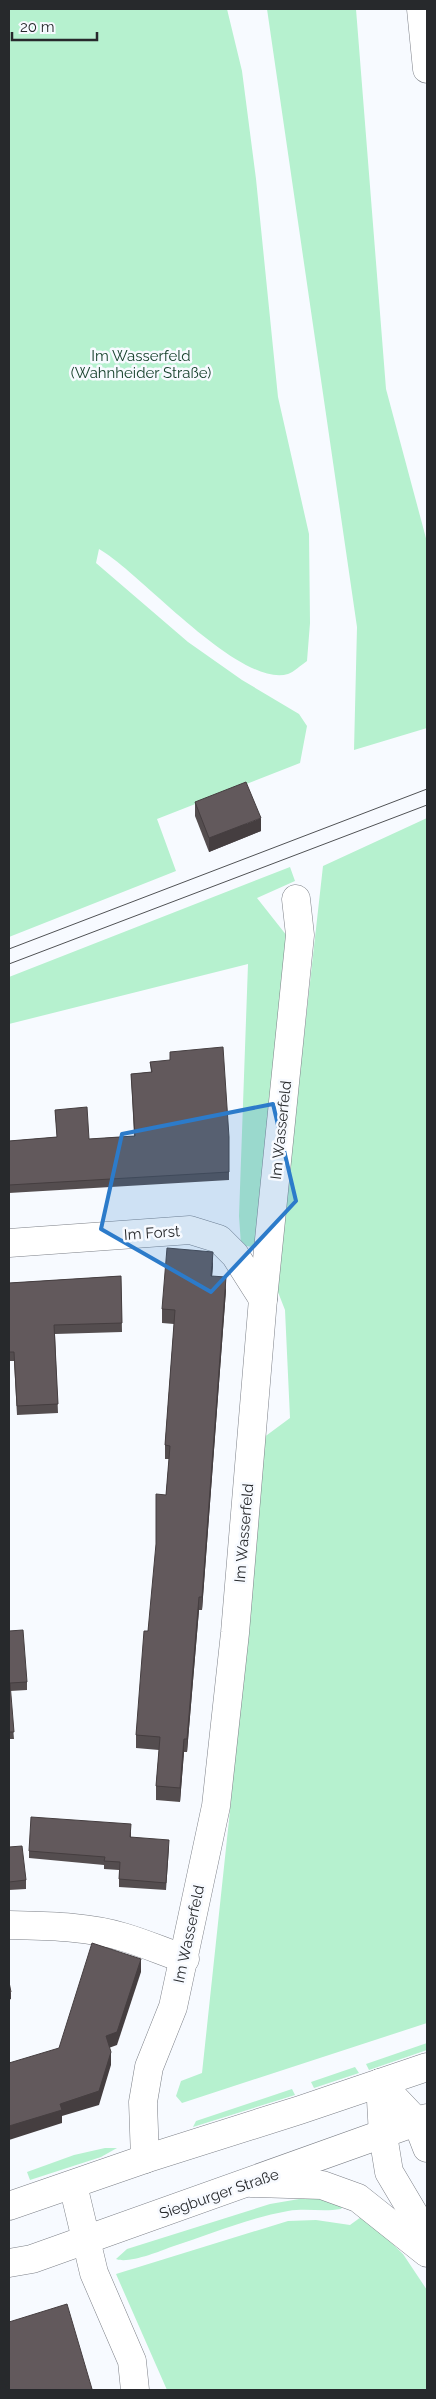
<svg xmlns="http://www.w3.org/2000/svg" width="436" height="2399" viewBox="0 0 436 2399" font-family="Raleway,sans-serif">
  <rect width="100%" height="100%" fill="#f7faff"/>
  <g fill="#b6f1cf">
    <path d="M9,9h218l15,62 14,108 22,218 31,137 1,89 -3,38c-6,4 -13,11 -19,13 -49,14 -148,-102 -189,-125l-3,14 92,79 54,38 57,34 8,12 -7,37 -143,56 19,52 -167,66z"/>
    <polygon points="267,9 356,9 386,389 427,542 427,728 354,750 357,627"/>
    <polygon points="427,818 427,2023 182,2103 176,2096 181,2081 202,2073 229,1820 263,1438 290,1418 285,1310 276,1287 323,866"/>
    <polygon points="290,867 295,881 257,898 287,936 258,1248 241,1245 239,1216 248,964 9,1024 9,977"/>
    <polygon points="427,2043 427,2050 369,2070 366,2064"/>
    <polygon points="355,2067 359,2073 314,2088 311,2082"/>
    <polygon points="292,2089 295,2095 193,2127 196,2121"/>
    <polygon points="105,2148 117,2148 101,2157 30,2180 27,2172 74,2155"/>
    <path d="M305,2198l18,1 20,6 -2,4c-18,3 -35,-1 -53,2 -40,7 -79,24 -117,36 -13,5 -43,17 -55,12l11,-10 143,-45z"/>
    <polygon points="361,2217 372,2224 403,2254 427,2290 427,2390 167,2390 116,2274 288,2221 316,2220 350,2225"/>
  </g>
  <g fill="none" stroke-linecap="round" stroke-linejoin="round">
    <g stroke="#7d8088" stroke-width="29">
      <g id="minor">
        <polyline points="9,1243 190,1230 219,1239 235,1255 263,1299"/>
        <path d="M9,1925c37,1 78,1 114,12 21,6 41,15 62,22"/>
        <polyline points="145,2159 143,2102 149,2067 173,2007 216,1806 235,1633 263,1299 300,935 296,899"/>
        <polyline points="73,2185 94,2273 132,2361 135,2390"/>
      </g>
    </g>
    <g stroke="#7d8088" stroke-width="29">
      <g id="major">
        <polyline points="9,2206 145,2159 300,2110 427,2067"/>
        <polyline points="9,2263 32,2259 427,2118"/>
      </g>
    </g>
    <g stroke="#7d8088" stroke-width="29">
      <g id="highway">
        <polyline points="421,9 427,69"/>
        <polyline points="380,2083 383,2135 389,2172 427,2236"/>
        <polyline points="380,2083 417,2122 427,2148"/>
        <polyline points="251,2183 322,2185 358,2198 427,2253"/>
      </g>
    </g>
    <use href="#minor" stroke="#fff" stroke-width="28"/>
    <use href="#major" stroke="#fff" stroke-width="28"/>
    <use href="#highway" stroke="#fff" stroke-width="28"/>
    <g stroke="#505255" stroke-width="1">
      <polyline points="9,949 427,789"/>
      <polyline points="9,964 427,805"/>
    </g>
  </g>
  <g fill="#544d4f">
    <polygon points="195,802 261,831 209,852 195,816"/>
    <polygon points="150,1062 229,1137 229,1180 9,1193 9,1141 57,1137 55,1110 89,1139 134,1136 131,1074 151,1072"/>
    <polygon points="213,1265 212,1276 226,1290 202,1610 199,1610 187,1752 184,1752 180,1802 156,1800 156,1786 159,1750 136,1748 136,1735 148,1631 166,1495 169,1459 165,1459 165,1445 174,1324 162,1323 162,1309"/>
    <polygon points="121,1276 122,1332 55,1334 58,1413 17,1415 14,1361 9,1361 9,1283"/>
    <polygon points="9,1631 27,1682 27,1690 10,1691 14,1739 9,1739"/>
    <polygon points="131,1832 131,1837 169,1847 166,1890 119,1887 119,1870 104,1869 104,1865 29,1858 29,1851"/>
    <polygon points="9,1847 26,1880 26,1889 9,1890"/>
  </g>
  <g fill="#453e40">
    <polygon points="261,818 261,831 209,852 209,838"/>
    <polygon points="213,1252 213,1265 211,1289 211,1276"/>
    <polygon points="226,1277 226,1290 202,1610 202,1597"/>
    <polygon points="199,1597 199,1610 187,1752 187,1739"/>
    <polygon points="184,1739 184,1752 180,1802 180,1788"/>
    <polygon points="141,1959 141,1972 117,2045 106,2049 106,2036"/>
    <polygon points="11,1992 11,1999 9,2000 9,1993"/>
    <polygon points="111,2052 111,2065 99,2105 62,2116 62,2123 9,2140 9,2126 60,2104"/>
  </g>
  <g fill="#62595c" stroke="#453e40">
    <polygon points="246,782 261,818 209,838 195,802"/>
    <polygon points="223,1047 229,1137 229,1172 9,1185 9,1141 57,1137 55,1110 87,1107 89,1139 135,1136 131,1074 152,1072 150,1062 170,1060 170,1052"/>
    <polygon points="167,1248 213,1252 211,1276 226,1277 202,1597 199,1597 187,1739 184,1739 180,1788 156,1786 160,1737 136,1735 144,1631 148,1631 156,1544 156,1494 166,1495 170,1446 165,1445 175,1310 162,1309"/>
    <polygon points="121,1276 122,1323 54,1325 58,1404 17,1406 14,1352 9,1352 9,1283"/>
    <polygon points="23,1630 27,1682 10,1683 14,1732 9,1732 9,1631"/>
    <polygon points="31,1817 131,1824 130,1837 169,1840 166,1883 119,1879 120,1862 104,1861 105,1857 29,1851"/>
    <polygon points="22,1846 26,1880 9,1882 9,1847"/>
    <polygon points="92,1943 141,1959 117,2032 106,2036 111,2052 99,2091 60,2104 62,2110 9,2126 9,2063 59,2048"/>
    <polygon points="9,1982 11,1992 9,1993"/>
    <polygon points="67,2304 92,2389 87,2390 9,2390 9,2322"/>
  </g>
  <path fill="#2c7bca" fill-opacity="0.2" stroke="#2c7bca" stroke-width="4" stroke-linejoin="round" d="M273,1104l23,97 -85,91 -110,-63 21,-95z"/>
  <g text-anchor="middle" stroke-width="5" stroke-linejoin="round" paint-order="stroke">
    <g font-size="15" fill="#17412c" stroke="#f7faff">
      <text x="141" y="361">Im Wasserfeld<tspan x="141" dy="17">(Wahnheider Straße)</tspan></text>
    </g>
    <g font-size="15" fill="#27292c" stroke="#f7faff">
      <text transform="translate(281 1130) rotate(-84)" y="5">Im Wasserfeld</text>
      <text transform="translate(152 1233) rotate(-4)" y="5">Im Forst</text>
      <text transform="translate(244 1533) rotate(-85)" y="5">Im Wasserfeld</text>
      <text transform="translate(189 1934) rotate(-78)" y="5">Im Wasserfeld</text>
      <text transform="translate(219 2194) rotate(-19)" y="5">Siegburger Straße</text>
    </g>
  </g>
  <rect width="436" height="2399" fill="none" stroke="#27292c" stroke-width="20"/>
  <path d="M12 32v8h85v-8" fill="none" stroke="#27292c" stroke-width="2.5"/>
  <text x="20" y="32" font-size="15" fill="#27292c" stroke="#f7faff" stroke-width="4" paint-order="stroke">20 m</text>
</svg>
